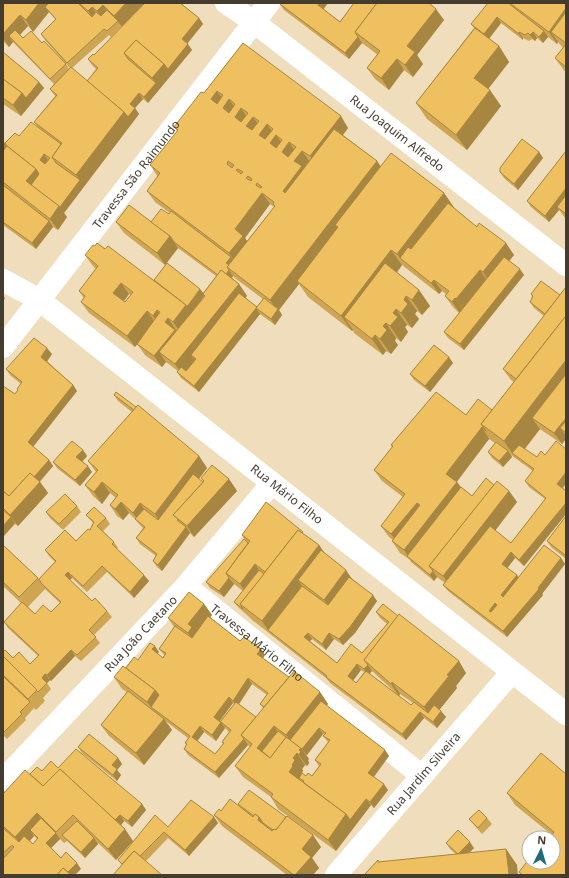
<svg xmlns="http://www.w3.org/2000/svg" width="569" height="878" viewBox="0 0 569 878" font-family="'Noto Sans',sans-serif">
  <rect width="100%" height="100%" fill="#efddbc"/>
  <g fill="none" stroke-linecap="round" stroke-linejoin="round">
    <g stroke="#fff" stroke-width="22">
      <path id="s1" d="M226,3l28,19 312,243"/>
      <path id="s2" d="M3,280l35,19 528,415"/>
      <path id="s3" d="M3,347l266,-344"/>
      <path id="s4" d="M186,586l236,190"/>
      <path id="s5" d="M3,780l183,-194 86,-103"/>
      <path id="s6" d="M336,875l176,-203"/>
    </g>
  </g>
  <g fill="#cea552" fill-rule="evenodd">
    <path d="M3,3h141l-33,34 -2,-2 -37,33 15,13 9,-12 -4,-4 -4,-6 6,-4 51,-52h37l2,3 15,12 4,6 -16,20 5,6 -44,53 -5,-4 -8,9 4,6 -75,99 3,4 -9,13 -5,-3 -17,22 -33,-24v-84l2,2 14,-7 19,-9 -4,-5 21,-26 -5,-7 4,-5 -41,-42 -4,5 -6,-6zM49,12l7,8 -15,14 4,6 25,28 -1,1 -3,-5 -43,-26 -3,-3 8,-9 5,6z"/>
    <polygon points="281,3 328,3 323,9 340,22 354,3 430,3 444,20 417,55 423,64 413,77 404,70 389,90 375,79 367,68 378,55 362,43 349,59 284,10 280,4"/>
    <polygon points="566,3 566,73 555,58 563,48 558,42 557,44 548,37 543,43 537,38 535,41 532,39 529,41 523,38 523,40 501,23 489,39 499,46 509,62 488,89 501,106 467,150 427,119 416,103 474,28 471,24 514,8 511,4"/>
    <path d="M243,43l105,85 -5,7 34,26 4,6 63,26 11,16 22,18 37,28 -5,6 15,14 -60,75 -16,-12 -4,-6 15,-19 -6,-6 -8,-11 1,-2 -4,-3 -3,3 -37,-29 -5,8 22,17 11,16 -8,9 -5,-4 -2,3 4,5 -7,9 -5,-3 -2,2 3,5 -7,10 -5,-4 -1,3 3,4 -7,9 -5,-3 -3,4 -29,-22 -1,-3 -1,1 -44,-34 -9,-13 -20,26 3,5 -7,10 -15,-11 -61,78 -18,-14 -4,-6 1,-1 -12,-9 -4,5 -17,-12 -8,-11 -2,3 -46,-34 -8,-11 3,-4 -5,-7 17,-22 -3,-3 -8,-11 10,-9 10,3 49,31 49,13 13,-17 -38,-28 -13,17 -41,-32 -8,-11h35l18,-8 1,-1 -15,-11 -8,-11 11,-14 -8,-12 27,-34 -3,-4 30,-34zM270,204l4,3 -27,34 -2,-3zM233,276l2,2 28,21 -6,8 -12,-9 2,-2 -8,-12 -7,-6zM129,294l2,1 -6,7 -1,-1zM204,296h1l-10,13z"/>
    <polygon points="3,52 39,82 44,88 21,116 3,104"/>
    <polygon points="566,151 566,219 559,210 549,222 531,207 527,201"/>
    <polygon points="539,152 543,158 518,190 504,178 500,172"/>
    <path d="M566,287v152l-4,5 -22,-15 -15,20 38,39 3,3v23l-42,52 -9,-8 -8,10 10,7 1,3 43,-20 4,6 -23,30 1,1 -36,42 -59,-46 -5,-6 2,-2 -8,-6 -3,4 -23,-19 -2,-3 -9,-6 -8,-12 1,-1 -4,-3 -8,-11 22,-29 -21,-16 -8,-11 18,-23 -1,-2 75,-30 26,-5 22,-28 -3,-2 -8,-11 41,-53 -10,-8 -4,-6 2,-6 -1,-2 29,1zM489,439l6,4 -7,9 4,6 11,9 9,-10 -1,-2 22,16 -8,10 4,6 16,12 -34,44 -16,-12 22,-29 -8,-11 -15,-6 -22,11 -11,-9 -4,-5z"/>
    <polygon points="52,354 47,361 73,385 77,391 33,447 49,460 53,466 40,482 48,493 18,526 15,524 3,537 3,386 15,394 18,390 17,389 21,384 10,375 6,369"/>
    <polygon points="453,363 430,392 414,380 410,374"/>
    <polygon points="114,395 199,456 207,468 199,479 203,482 204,482 201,478 229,479 237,491 194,537 190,533 162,571 157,567 153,561 156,556 140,544 136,538 143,528 140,525 135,519 129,513 123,520 117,516 110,505 116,498 110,493 102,504 93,496 85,485 96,472 88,461 132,412 118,401"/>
    <polygon points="83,450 87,456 82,462 92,472 80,486 57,468 53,462"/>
    <polygon points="77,506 81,512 63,530 50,518 46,512"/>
    <path d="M86,515l20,3 4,6 -7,7 11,11 4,6 -1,1 32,32 -15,17 -27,-26 -20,20 -15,-14 -2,2 22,21 15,10 5,6 -18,18 6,8 -19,18 -6,-5 -24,25 -1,-1 -3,3 4,6 -8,9 2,3 -9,9 -2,-2 -9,10 1,2 -19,19 -4,-4v-83l10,6 17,6 8,-8 -30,-28 -4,-6 17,-19 -18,-17v-41l36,34 16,-17 -6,-6 -4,-6 31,-9 14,-11 3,-7zM45,589l15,14 -9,9 -16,2 -7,-7z"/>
    <polygon points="566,516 566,559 551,547 547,541"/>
    <path d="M242,535h63l14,10 5,8 53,48 -22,32 -12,12 -9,-6 -8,11 -14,-11 -2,2 27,22 25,-10 25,-29 -7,-6 -4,-6 90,61 -10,13 1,2 -18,22 7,7 -9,11 -13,-10 -18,22 -76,-57 -4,-5 -75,-59 -4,-4 -8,-7 -5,-6 9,-11 -9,-7 -10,13 -14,-9 -4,-6 39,-42zM361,670l3,2 -8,11 -3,-2zM372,671l27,25 1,-2 13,9 -2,2 -41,-31z"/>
    <path d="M204,604l8,11 -2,2 30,24 21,8 4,6 -2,3 26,19 31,15 8,12 -2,1 59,45 4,6 -15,21 14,13 -14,18 -3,-3 -35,46 -58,-42 -7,-12 -28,-20 -8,-11 15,-19 -2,-2 -29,33 -31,-23 -4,-6 2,-4 -1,-2 3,-5 -24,-18 8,10 -28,35 -35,-29 -8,-11 26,-33 -5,-3 -8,-12 11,-9 13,-8 21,-8 -2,2 6,4 1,-3 -5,-6 15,-22 -6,-9zM252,684l15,11 -7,9 3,4 -7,9 -17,-13zM233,703l1,1 -14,18v-1zM225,728l4,4 -7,10 1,2 -8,10 -18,-13 7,-9 12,9zM323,734l2,1 -2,1 5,6 -13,18 4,6 -7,10h-12l3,-5 -1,-2 3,-4 2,1 2,-3 -1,-3 1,-1 -3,-4h1z"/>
    <polygon points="78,747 118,758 122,764 117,770 121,775 117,781 82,753"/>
    <path d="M58,768l84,36 4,6 -14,17 -8,-6 -3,4 12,16 -17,19 -18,-17v1l-13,14 -18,-17 -3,2 -4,-4 -9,9 10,10 20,11 -78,6v-81l27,-20 12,-3zM34,836l3,3 -4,5 -3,-3z"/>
    <polygon points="566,774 566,875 521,875 519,872 529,862 552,835 515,805 507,793"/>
    <polygon points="238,804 321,847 312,858 319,868 313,875 287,875 222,826 214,815 221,811 241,807"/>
    <polygon points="214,817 218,823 189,856 168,838 146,861 122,865 118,860 168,827"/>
    <polygon points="487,818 492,824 482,834 474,825 469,819"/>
    <polygon points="446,843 474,848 469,853 506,849 517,865 364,875 378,860 379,862 456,854 450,849"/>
  </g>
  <g fill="#a78642">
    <polygon points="39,3 56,3 45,7 49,12 33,32 26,20"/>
    <polygon points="126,3 144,3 122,27 114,16"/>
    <polygon points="319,3 328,3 322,11 318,5"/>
    <polygon points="103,5 111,16 105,22 97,11"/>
    <polygon points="92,7 100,18 96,23 88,11"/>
    <polygon points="566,8 566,31 551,32 558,42 557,44 549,32"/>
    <polygon points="436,9 444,20 417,55 423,64 413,77 405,65 407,46"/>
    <polygon points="20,15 28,26 14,41 9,36 13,42 9,47 3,38 3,34"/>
    <polygon points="497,17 501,23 488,40 484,34"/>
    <polygon points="199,18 203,24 186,45 182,39"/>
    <polygon points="544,31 548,37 543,43 539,37"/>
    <polygon points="519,32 523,38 523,40 519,34"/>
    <polygon points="533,32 537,38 535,41 530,35"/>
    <polygon points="358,37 362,43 349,59 345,53"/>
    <polygon points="188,44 192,50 148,103 144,97 156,83 152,78 164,64"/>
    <polygon points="499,46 509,62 485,93 474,78"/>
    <polygon points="397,59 404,70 389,90 381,78"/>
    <polygon points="39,82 44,88 21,116 13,105 22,93"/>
    <polygon points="490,90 501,106 467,150 456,135"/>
    <polygon points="217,91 225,102 219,110 211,99"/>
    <polygon points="139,93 143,99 135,108 139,114 64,213 67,217 58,230 50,219 59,206 80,180 76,175 130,104"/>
    <polygon points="229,99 237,111 230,119 223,108"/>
    <polygon points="241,108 249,120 243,128 235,117"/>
    <polygon points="341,116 348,128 318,168 310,156"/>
    <polygon points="253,117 261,128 254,137 246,126"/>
    <polygon points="267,124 274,135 267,146 259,135"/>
    <polygon points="276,135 284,146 278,154 270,143"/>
    <polygon points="3,141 15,158 3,155"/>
    <polygon points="289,142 297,154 290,163 282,152"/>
    <polygon points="302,151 310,162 291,203 283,191 294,161"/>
    <polygon points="539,152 543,158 518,190 514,184"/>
    <polygon points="44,154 48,160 44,166 40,160"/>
    <polygon points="377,161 385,173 338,227 335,225 340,231 297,281 299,284 279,310 282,315 275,325 271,319 277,310 270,300"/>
    <polygon points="36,169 44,180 35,191 26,181"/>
    <polygon points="566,188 566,200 557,207 559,210 549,222 545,216"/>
    <polygon points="262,193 270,204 245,238 251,247 237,265 229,253 235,229"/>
    <polygon points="444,193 455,209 410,266 400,258 397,254"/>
    <polygon points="49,221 53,227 36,249 32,243"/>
    <polygon points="170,236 178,248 165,265 157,253"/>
    <polygon points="506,243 514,255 491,284 483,272"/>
    <polygon points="391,250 402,265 356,327 344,317 353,330 352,331 341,316"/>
    <polygon points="231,257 235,263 231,268 226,263"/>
    <polygon points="520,269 524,275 464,350 460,344"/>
    <polygon points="229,270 233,276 227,285 223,279"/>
    <polygon points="480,270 488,282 464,310 456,299"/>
    <polygon points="434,280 442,291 439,294 431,283"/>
    <polygon points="121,283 129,294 121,305 113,293"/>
    <polygon points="239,284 247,296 196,359 191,355 195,360 183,376 175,364"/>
    <polygon points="200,289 205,295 203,294 204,296 192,313 181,333 173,322 186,305"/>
    <polygon points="419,290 430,306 422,315 412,300"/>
    <polygon points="3,295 5,298 3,302"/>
    <polygon points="406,296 417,311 415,314 419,319 412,328 401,313 404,300"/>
    <polygon points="455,298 463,309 460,313 452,302"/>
    <polygon points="256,308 260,314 199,392 194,386"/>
    <polygon points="396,309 407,325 405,327 408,332 401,342 390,326 393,313"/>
    <polygon points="157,310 165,321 161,327 153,316"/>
    <polygon points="147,311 155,322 135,347 127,336"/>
    <polygon points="168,318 183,341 159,352 166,362 162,367 154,356 165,322"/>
    <polygon points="386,323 396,338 395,341 398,345 391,354 380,339 383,326"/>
    <polygon points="375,335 386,351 383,355 372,339"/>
    <polygon points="47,348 52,354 46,363 41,357"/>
    <polygon points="449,357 453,363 430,392 425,386"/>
    <polygon points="566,360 566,396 532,418 540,429 518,457 512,453 504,441"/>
    <polygon points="73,385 77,391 32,448 28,442"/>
    <polygon points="566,418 566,433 560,428 566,436 566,439 562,444 554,433"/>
    <polygon points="482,427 489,439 454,485 446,474"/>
    <polygon points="83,450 87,456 81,463 76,457"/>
    <polygon points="508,451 512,457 503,467 499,461"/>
    <polygon points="199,456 207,468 162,526 155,514"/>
    <polygon points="49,460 53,466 30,492 40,482 48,493 18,526 10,515 13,502"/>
    <polygon points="88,466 92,472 80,486 75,480"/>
    <polygon points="566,472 566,484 561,490 557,484"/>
    <polygon points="229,479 237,491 194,537 187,526"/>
    <polygon points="102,482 110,493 102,504 94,492"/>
    <polygon points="457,482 465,493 410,559 404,550"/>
    <polygon points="509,491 517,502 451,588 443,576"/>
    <polygon points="121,502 129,513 123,520 115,509"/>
    <polygon points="140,503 148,515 141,524 133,513"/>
    <polygon points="417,503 425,514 399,545 391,534"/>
    <polygon points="566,503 566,514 524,566 519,560"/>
    <polygon points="11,517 15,523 3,537 3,526"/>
    <polygon points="186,527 190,533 162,571 158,565"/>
    <polygon points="319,545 330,561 298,580 306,592 268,630 262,621"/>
    <polygon points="511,552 515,558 506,570 502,564"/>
    <polygon points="561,558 565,564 542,594 543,595 507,637 503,631"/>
    <polygon points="255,564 263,576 248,595 240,584"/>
    <polygon points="346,570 354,582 332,611 324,600"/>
    <polygon points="433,571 437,577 434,581 430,575"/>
    <polygon points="68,572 72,578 69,581 65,575"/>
    <polygon points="144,575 149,581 134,598 130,592"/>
    <polygon points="517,575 521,581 506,601 501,595"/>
    <polygon points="229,578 234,584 224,597 219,591"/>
    <polygon points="373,595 377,601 355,633 343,645 339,639"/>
    <polygon points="495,603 499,609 493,617 489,611"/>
    <polygon points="204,604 212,615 197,634 196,644 188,633 188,624"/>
    <polygon points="308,633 312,639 308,643 304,637"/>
    <polygon points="329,633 334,639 326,650 322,644"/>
    <polygon points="155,646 159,652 156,655 152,649"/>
    <polygon points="261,649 265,655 262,660 257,654"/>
    <polygon points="71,650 75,656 51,681 47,675"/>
    <polygon points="459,661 466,673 456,686 457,688 432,719 424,707 447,675"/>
    <polygon points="357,664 361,670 352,682 348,676"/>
    <polygon points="368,665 372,671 368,675 364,669"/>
    <polygon points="45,674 50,680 46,684 42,678"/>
    <polygon points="248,678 252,684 237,707 233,701"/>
    <polygon points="392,682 400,694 399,696 391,684"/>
    <polygon points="155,690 163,701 151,707 147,702"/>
    <polygon points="320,692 328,704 296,745 291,741 286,735"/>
    <polygon points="229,697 233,703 218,723 214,717"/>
    <polygon points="441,711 446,717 437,728 433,722"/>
    <polygon points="420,712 424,718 406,740 402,734"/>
    <polygon points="164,719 172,730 144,765 136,753"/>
    <polygon points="221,722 225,728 216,741 212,735"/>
    <polygon points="200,726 204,732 196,743 192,737"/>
    <polygon points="274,726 282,737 267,757 257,748"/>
    <polygon points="319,728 323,734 307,755 302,749"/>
    <polygon points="244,739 248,745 219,778 215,772"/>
    <polygon points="301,748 309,759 308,760 309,763 307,766 299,755 299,750"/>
    <polygon points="385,750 389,756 372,779 368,773"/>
    <polygon points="297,753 305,765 302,769 303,771 300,776 301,777 297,783 289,772 293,758"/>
    <polygon points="118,758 122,764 117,770 121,775 117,781 113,775 112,765"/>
    <polygon points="384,784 388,790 374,808 370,802"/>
    <polygon points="366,799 371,805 336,851 328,840 346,814"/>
    <polygon points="142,804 146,810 132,827 128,821"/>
    <polygon points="37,813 45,824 30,830 34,836 23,848 15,837"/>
    <polygon points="120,815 124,821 119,828 114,822"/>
    <polygon points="214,817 218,823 189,856 185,850"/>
    <polygon points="259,817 267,829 258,820"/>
    <polygon points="125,829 133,841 116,860 108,849"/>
    <polygon points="56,833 60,839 50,849 46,843"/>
    <polygon points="313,835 321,847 312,858 319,868 313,875 295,875 302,849"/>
    <polygon points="94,838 98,844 85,858 81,852"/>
    <polygon points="470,842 474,848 462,860 458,854"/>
    <polygon points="506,849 517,865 518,875 509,875"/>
    <polygon points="77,863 81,869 75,875 65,875"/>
  </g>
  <g fill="#efc05f" stroke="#a78642" fill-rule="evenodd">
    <polygon points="3,3 39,3 26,20 20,15 3,34"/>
    <polygon points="49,3 78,3 92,17 96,12 101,16 107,10 118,21 107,31 104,29 67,63 41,34 56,19 45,7"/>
    <polygon points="79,3 126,3 114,16 103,5 97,11 92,7 88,11"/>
    <polygon points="145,3 180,3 199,18 182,39 188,44 168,69 164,64 136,40 124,53 128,59 156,83 144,97 139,93 130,104 135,108 128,117 124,112 87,81 98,68 88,59 93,54 94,55"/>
    <polygon points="281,3 319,3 318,5 340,22 354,3 377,3 355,32 358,37 345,53 280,4"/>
    <polygon points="377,3 429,3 436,9 407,46 415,52 405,65 397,59 381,78 367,68 380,51 355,32"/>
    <polygon points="488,3 508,3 544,31 539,37 533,32 530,35 528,33 525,35 519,32 519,34 497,17 484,34 471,24"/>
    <polygon points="512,3 566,3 566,8 549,32 511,4"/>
    <polygon points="566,12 566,43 551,32"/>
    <polygon points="475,28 499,46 474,78 490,90 456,135 416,103"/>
    <polygon points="15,30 23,38 31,31 42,43 44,41 66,64 50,79 9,36"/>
    <polygon points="136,40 164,64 152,78 124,53"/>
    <path d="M243,43l98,73 -31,40 -8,-5 -8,10 8,5 -19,25 2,2 49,-64 43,32 -107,139 -43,-33 48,-61 -2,-2 1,-2 -12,-9 -27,36 8,7 -14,17 -82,-62 13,-18 -10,-8 28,-35 -4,-3 27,-35 3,1zM217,91l6,4 -6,9 -6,-5zM229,99l6,5 -6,9 -6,-5zM241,108l7,5 -7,9 -6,-5zM253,117l6,4 -7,9 -6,-4zM267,124l6,5 -8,10 -6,-4zM276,135l6,5 -6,8 -6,-5zM289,142l7,5 -8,10 -6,-5zM228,161l6,4 -2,3 -5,-4zM238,169l5,3 -2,2 -5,-4zM248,176l4,3 -1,2 -5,-3zM257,183l5,4 -2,1 -4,-3z"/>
    <polygon points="566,44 566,67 555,58"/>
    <polygon points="3,52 39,82 26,98 22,93 3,79"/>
    <polygon points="71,67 124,112 76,175 52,157 62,143 34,122 57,95 50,89"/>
    <polygon points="3,79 22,93 13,105 3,98"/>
    <path d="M31,122l30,22 -9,13 4,6 24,17 -20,27 -29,-22 8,-11 -3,-5 -29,-23 -2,-3 10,-10 4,3zM44,154l6,4 -5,6 -5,-4z"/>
    <polygon points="522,139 539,152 514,184 500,172 500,168"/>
    <polygon points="7,146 36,169 26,181 59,206 50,219 3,182 3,151"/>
    <polygon points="566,151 566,188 545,216 527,201"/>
    <polygon points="391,153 444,193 397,254 391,250 341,316 297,281 338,227 335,225"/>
    <polygon points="3,185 49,221 32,243 3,222"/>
    <polygon points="566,195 566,214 557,207"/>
    <polygon points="448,203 477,227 479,223 506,243 483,272 480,270 456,299 455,298 452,302 445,296 449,291 434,280 431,283 400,258 408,247 411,249"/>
    <polygon points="129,205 170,236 157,253 116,222"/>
    <polygon points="161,209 169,214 171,211 231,257 226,263 229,265 227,267 229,270 226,274 221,270 218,275 174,242 170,236 151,222"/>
    <path d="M97,243l8,6 3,-3 78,59 -13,17 -5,-4 -3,4 10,8 -21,26 -17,-12 23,-32 -3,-2 -4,6 -6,-5 -20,25 -46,-34 4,-6 -6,-5 19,-25 -13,-11 8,-10 2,1zM121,283l12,9 -8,10 -12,-9z"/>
    <polygon points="504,257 520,269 460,344 444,332"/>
    <polygon points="167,263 200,289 187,307 186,305 154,280"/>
    <polygon points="385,263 419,290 412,300 406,296 404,300 408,304 401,313 396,309 393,313 398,317 390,326 386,323 383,326 387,330 380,339 375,335 372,339 344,317"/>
    <polygon points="221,270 239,284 175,364 159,352 205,296 203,294"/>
    <polygon points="541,281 560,295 545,314 530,302 533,296 531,294"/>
    <polygon points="566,287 566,317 565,317 516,379 503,369"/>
    <polygon points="239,293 257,307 194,386 177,372 181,367 186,371 196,359 191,355"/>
    <polygon points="264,298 278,309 271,319 256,308"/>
    <polygon points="565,317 566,317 566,360 504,441 481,424"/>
    <polygon points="34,338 47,348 41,357 73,385 28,442 49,460 34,477 30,473 9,496 3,491 3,386 15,394 18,390 17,389 22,382 6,369"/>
    <polygon points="434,345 449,357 425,386 410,374"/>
    <polygon points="566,374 566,418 554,433 532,418"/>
    <polygon points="116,392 136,407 134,410 114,395"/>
    <polygon points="436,392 466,415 478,399 492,410 481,424 486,431 482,427 446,474 457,482 404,550 392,541 420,505 417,503 391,534 381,526 405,494 374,470 393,446 391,445"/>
    <polygon points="138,405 199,456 155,514 140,503 133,513 121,502 115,509 110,505 118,495 102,482 94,492 85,485 98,470 88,461"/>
    <polygon points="566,421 566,433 560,428"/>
    <polygon points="72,441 83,450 76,457 88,466 75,480 53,462"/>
    <path d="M556,441l10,8v23l-9,12 9,7v12l-47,57 -8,-8 -9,12 15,11 -16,20 2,2 41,-52 17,13 -23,30 1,1 -36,42 -60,-46 47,-59 21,17 35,-45 -21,-17 9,-12 -22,-16 7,-8 18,12 4,-6 4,4zM495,603l2,2 -6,7 -2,-1z"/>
    <polygon points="496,442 508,451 499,461 488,452"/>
    <polygon points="212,465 229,479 187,526 173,515 204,481 201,478"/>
    <polygon points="30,473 40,482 10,515 3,508 3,491 9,496"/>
    <polygon points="193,474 203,482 173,515 178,519 177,520 186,527 158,565 153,561 157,554 136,538 145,527 135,519 144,509 158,520"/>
    <polygon points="486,478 494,485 429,566 433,571 430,575 407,556 461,487 472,496"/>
    <polygon points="497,481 509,491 443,576 429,566"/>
    <polygon points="65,494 77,506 59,524 46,512"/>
    <polygon points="266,502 303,532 302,533 298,530 265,572 255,564 240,584 226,573 250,541 242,535"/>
    <polygon points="94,507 106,518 97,526 114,542 112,544 144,575 130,592 102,566 83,586 68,572 65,575 92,601 95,598 107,611 89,630 96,637 77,655 71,650 47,675 45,674 42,678 47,683 38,692 3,656 3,652 5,650 13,658 19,652 30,664 39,655 4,622 22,602 35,614 43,605 51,612 61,602 41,583 39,579 56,561 45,550 65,530 76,541 88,529 90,530 94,522 86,515"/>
    <polygon points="3,510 11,517 3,526"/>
    <polygon points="566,516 566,554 565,555 547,541"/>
    <polygon points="298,530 319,545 262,621 240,604"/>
    <polygon points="244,539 248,543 226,573 229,578 219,591 206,582"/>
    <polygon points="3,545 38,578 19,597 3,582"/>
    <polygon points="321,550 346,570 324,600 298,580"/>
    <polygon points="259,570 264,574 240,604 243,609 234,602"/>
    <polygon points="349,577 373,595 350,627 339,639 329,633 322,644 308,633 304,637 337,663 351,644 362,653 389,622 376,612 383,604 398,616 364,660 368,665 364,669 357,664 348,676 356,683 366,671 411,705 414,702 428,713 434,705 441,711 433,722 420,712 402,734 326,677 327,676 268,630 302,586 328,605"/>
    <polygon points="189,592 204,604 188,624 192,627 188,633 168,618"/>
    <polygon points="399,614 459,661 447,675 449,676 424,707 392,682 391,684 364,660"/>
    <path d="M208,616l32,25 4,-4 17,12 -4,5 32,23 -25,30 -4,-3 8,-11 -20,-15 -15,23 -4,-4 -15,20 6,5 16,-20 20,15 -15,18 3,4 -29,33 -31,-23 3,-5 -2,-1 5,-7 -39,-29 8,-12 -4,-5 -29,-22 8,-11 4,3 12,-17 5,3 -3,3 11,9 3,-5 -7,-4 16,-23 17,12zM221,722l10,8 -9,12 2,1 -9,11 -23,-17 8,-11 12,9z"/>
    <polygon points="3,656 37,690 28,699 3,675"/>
    <polygon points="123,666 155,690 147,702 114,677"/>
    <polygon points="294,671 320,692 286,735 274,726 257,748 270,758 286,737 301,748 299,750 301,751 299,755 297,753 293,758 295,760 292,765 293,766 289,772 346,814 328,840 271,797 273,794 235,766 252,744 241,735"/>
    <polygon points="3,676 30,702 20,712 22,714 3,733"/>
    <polygon points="128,691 164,719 136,753 101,725"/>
    <polygon points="321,701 385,750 368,773 384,784 370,802 366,799 350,820 346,814 303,782 304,781 299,778 302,773 306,776 308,773 312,776 321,764 315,760 330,740 323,736 326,733 319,728 302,749 290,740"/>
    <polygon points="278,731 286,737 270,758 262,751"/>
    <polygon points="89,734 118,758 112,765 117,769 113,775 78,747"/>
    <polygon points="76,749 142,804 128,821 120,815 115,820 60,769 43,786 30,774 37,767 42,771 51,761 58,768"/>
    <polygon points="541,753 566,774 566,875 523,875 519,872 529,859 529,862 553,862 553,838 549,838 554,832 507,793"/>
    <polygon points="60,769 125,829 108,849 73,815 56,832 37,813 15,837 3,826 3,794 25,770 43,786"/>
    <polygon points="249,790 286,817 276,830 274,829 273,830 263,823 259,817 255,814 254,816 238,804"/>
    <polygon points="230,799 253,817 255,814 259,817 258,820 272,831 274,829 276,830 287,816 313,835 302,849 311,857 295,875 294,875 214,815 219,809 221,811"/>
    <polygon points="191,800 214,817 185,850 164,832 140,856 134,851 122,864 118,860 155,815 168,827"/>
    <polygon points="479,810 487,818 478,828 469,819"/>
    <polygon points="41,818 56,833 46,843 61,858 66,852 77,863 68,872 63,868 57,875 3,875 3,859 14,847 12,845 3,853 3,830 4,829 19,842 24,836 33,844 38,838 30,830"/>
    <polygon points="77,821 94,838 81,852 62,835"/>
    <polygon points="458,830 470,842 458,854 446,843"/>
    <polygon points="506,849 509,875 364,875 378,860 378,862"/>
    <polygon points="134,851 162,875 113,875"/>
    <polygon points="63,868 71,875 57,875"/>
  </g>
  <g text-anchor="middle" stroke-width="3" stroke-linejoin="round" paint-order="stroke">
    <g font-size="12" fill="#433c2f" stroke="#fff">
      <text dy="4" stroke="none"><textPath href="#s1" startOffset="215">Rua Joaquim Alfredo</textPath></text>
      <text dy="4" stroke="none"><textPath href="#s3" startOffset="218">Travessa São Raimundo</textPath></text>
      <text dy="4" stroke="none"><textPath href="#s2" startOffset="356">Rua Mário Filho</textPath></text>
      <text dy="4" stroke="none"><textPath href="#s5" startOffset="201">Rua João Caetano</textPath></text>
      <text dy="4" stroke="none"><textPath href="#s4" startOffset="91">Travessa Mário Filho</textPath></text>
      <text dy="4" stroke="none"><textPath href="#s6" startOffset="134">Rua Jardim Silveira</textPath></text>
    </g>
  </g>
  <rect width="569" height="878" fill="none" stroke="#433c2f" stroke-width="8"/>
  <g transform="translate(541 850) rotate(5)"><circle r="19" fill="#ffffff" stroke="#b4b1ac"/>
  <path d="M0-3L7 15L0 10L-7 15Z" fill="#236a78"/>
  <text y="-6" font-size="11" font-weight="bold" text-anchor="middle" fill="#433c2f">N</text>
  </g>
</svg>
